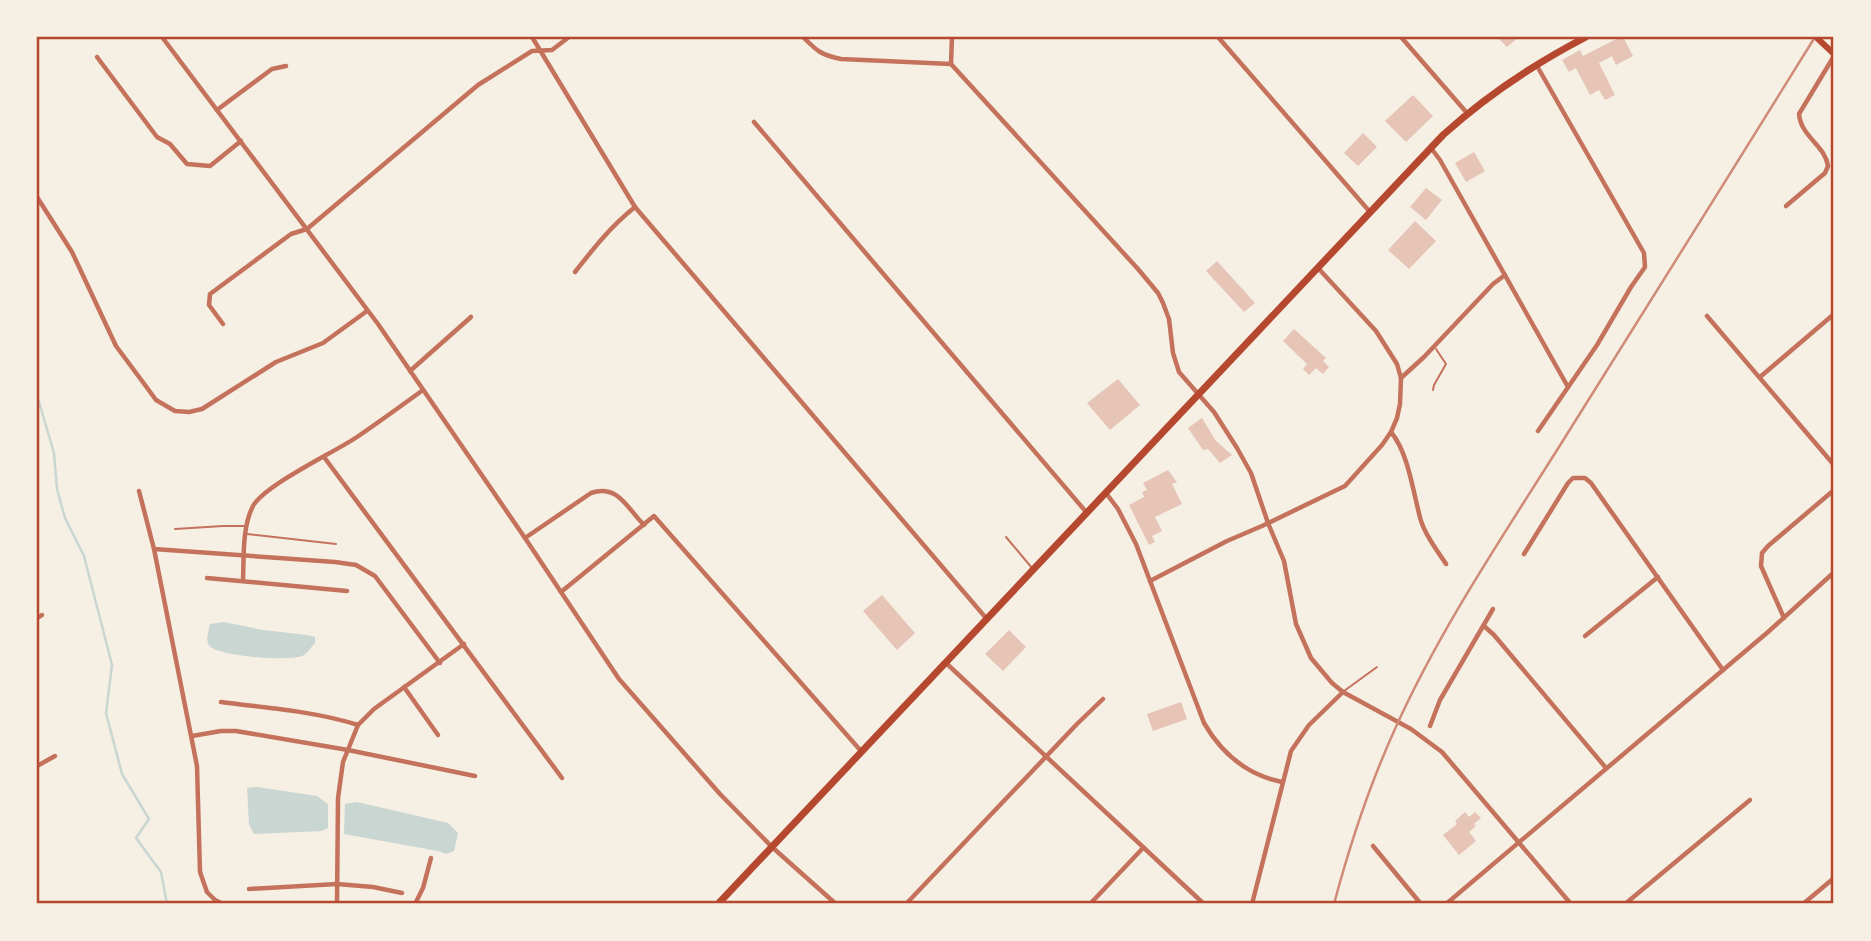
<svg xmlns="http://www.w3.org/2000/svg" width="1871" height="941" viewBox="0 0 1871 941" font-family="'Alegreya Sans',sans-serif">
  <rect width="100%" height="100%" fill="#f6efe4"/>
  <g fill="#c9d6d2">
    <path d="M224,622l39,8 44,5 8,2v6c-4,4 -7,9 -11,12 -9,7 -88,2 -95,-10 -4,-5 0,-15 1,-21z"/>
    <polygon points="257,787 317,796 328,804 328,828 322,831 254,834 249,824 247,788"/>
    <polygon points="357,802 448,823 458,833 454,851 446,854 438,851 344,834 345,804"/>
  </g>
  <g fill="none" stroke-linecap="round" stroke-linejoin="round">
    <polyline stroke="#c9d6d2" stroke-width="2.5" points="37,395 54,453 57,489 65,518 84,556 112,665 106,713 122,774 149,819 136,838 161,872 167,904"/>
  </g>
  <g fill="#e6c5b7">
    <polygon points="1497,37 1519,37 1507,47"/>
    <polygon points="1620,37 1623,37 1633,56 1616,65 1612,56 1599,63 1615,95 1605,100 1599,90 1590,95 1576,68 1569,72 1562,60 1580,50 1583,56"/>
    <polygon points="1413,95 1433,116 1406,142 1385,121"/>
    <polygon points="1363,133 1377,147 1358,166 1344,153"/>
    <polygon points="1474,152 1485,171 1466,182 1455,163"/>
    <polygon points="1426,188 1442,200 1426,220 1410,207"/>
    <polygon points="1415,221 1436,241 1409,269 1388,250"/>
    <polygon points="1217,261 1255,303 1244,312 1206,271"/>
    <polygon points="1294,329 1326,358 1323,361 1329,367 1323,374 1316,368 1309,375 1303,369 1307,364 1283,341"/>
    <polygon points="1118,379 1140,405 1110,430 1087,403"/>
    <polygon points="1202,418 1216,441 1232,455 1220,463 1208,449 1203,450 1188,428"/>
    <polygon points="1168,470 1177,482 1172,484 1182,504 1155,517 1162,531 1152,536 1155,542 1149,545 1129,505 1144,497 1142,492 1147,490 1143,483"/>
    <polygon points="882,595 915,633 897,650 863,611"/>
    <polygon points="1009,630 1026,647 1003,671 985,654"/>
    <polygon points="1181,702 1187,719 1153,731 1147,714"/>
    <polygon points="1465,812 1469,817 1475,812 1481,818 1474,824 1476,826 1469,832 1476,841 1459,855 1443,835 1457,824 1455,821"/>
  </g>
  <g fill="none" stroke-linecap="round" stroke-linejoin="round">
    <g stroke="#c5725c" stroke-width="2">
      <polyline points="1433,390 1434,385 1446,364 1436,349"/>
      <polyline points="175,529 223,526 246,526"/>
      <polyline points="247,534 336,544"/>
      <polyline points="1006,537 1032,568"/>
      <polyline points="1344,691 1377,667"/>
    </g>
    <g stroke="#c5725c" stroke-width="4.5">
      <polyline points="162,37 378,324 525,538 619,679 720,794 772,847 836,904"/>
      <polyline points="532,37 635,207 986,618"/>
      <path d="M803,37c14,14 18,18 38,22l110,5"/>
      <polyline points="952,37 951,64 1138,269 1158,293 1163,303 1169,319 1173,353 1179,372 1214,412 1237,448 1251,473 1268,523 1284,561 1296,624 1311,658 1332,683 1343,692 1411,729 1442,752 1571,904"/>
      <polyline points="1218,37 1370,212"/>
      <polyline points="1401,37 1467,113"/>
      <polyline points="97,57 157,137 170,144 187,164 210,166 241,141"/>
      <polyline points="1537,66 1644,253 1645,267 1631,287 1597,345 1538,431"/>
      <polyline points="217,110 272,69 286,66"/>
      <polyline points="754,122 1087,513"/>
      <polyline points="1431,148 1440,160 1568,387"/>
      <polyline points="37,197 72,252 116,346 145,385 156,400 175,411 189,412 202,409 276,362 323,343 367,311"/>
      <path d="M1786,206l39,-33 3,-7c-3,-21 -27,-29 -29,-52l35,-58"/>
      <path d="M575,272c18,-23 36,-46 60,-65"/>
      <polyline points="1707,316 1834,465"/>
      <polyline points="223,324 209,305 210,294 291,234 307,229 478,85 532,51 552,50 569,37"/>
      <polyline points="410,371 471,317"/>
      <polyline points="1760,377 1834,314"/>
      <polyline points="1401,378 1424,357 1493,284 1505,275"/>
      <path d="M1391,432c18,22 22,61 30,89 5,16 16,29 25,43"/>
      <polyline points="324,457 562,778"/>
      <polyline points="139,491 154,549 197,766 200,872 207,892 215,900 223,904"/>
      <path d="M1106,493l12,16 18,35 68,179c18,31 43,52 78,59"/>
      <path d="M525,538l66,-45c27,-9 36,15 53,32"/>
      <polyline points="154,549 335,562 356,565 375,576 440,663"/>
      <polyline points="1524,554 1568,483 1573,478 1585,478 1591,483 1723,670"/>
      <polyline points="207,578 347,591"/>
      <path d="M243,580c1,-23 -1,-53 10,-74 12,-21 80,-53 104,-69 22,-15 44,-31 66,-47"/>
      <polyline points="1150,581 1227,541 1262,526 1345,486 1382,445 1391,432 1397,418 1400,404 1401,378 1397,364 1376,331 1318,268"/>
      <polyline points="561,592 654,516 861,751"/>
      <polyline points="37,618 42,615"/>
      <polyline points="1784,618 1761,566 1762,553 1768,546 1834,490"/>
      <polyline points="1484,626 1494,635 1606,768"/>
      <polyline points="1585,636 1658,577"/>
      <polyline points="946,663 1204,904"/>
      <polyline points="404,687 438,735"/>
      <path d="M221,702c45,6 93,9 137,23"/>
      <polyline points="1430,726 1440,700 1493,609"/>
      <polyline points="192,736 221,731 236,731 348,750 475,776"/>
      <polyline points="37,766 55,756"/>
      <polyline points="1373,846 1421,904"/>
      <polyline points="249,889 337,884 373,887 402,893"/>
      <polyline points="337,904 338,798 343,762 358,725 374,709 464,644"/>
      <polyline points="415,904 423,888 431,858"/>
      <polyline points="906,904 1077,724 1103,699"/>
      <polyline points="1090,904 1143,848"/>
      <polyline points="1252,904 1291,751 1309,725 1343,692"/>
      <polyline points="1446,904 1768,632 1831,575"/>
      <polyline points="1625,904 1750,800"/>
      <polyline points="1803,904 1834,878"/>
    </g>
    <polyline stroke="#b5482f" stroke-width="6" points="1816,37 1834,54"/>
    <path stroke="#b5482f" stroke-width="7" d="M718,904l725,-769c42,-38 93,-72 143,-98"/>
    <path stroke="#cf8b77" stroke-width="2.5" d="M1334,904c16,-60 35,-118 61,-175 48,-107 117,-206 179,-306 81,-129 161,-257 241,-386"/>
  </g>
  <rect width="1871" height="941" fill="none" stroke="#f6efe4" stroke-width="77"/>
  <rect x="38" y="38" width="1794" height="864" fill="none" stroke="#b5482f" stroke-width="2.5"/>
</svg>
